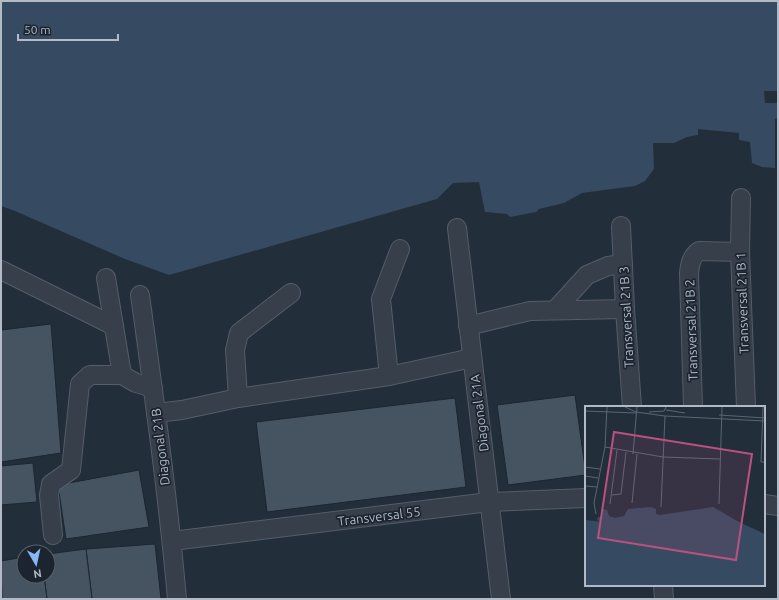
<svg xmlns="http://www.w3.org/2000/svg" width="779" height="600" viewBox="0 0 779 600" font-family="Ubuntu,sans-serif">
  <rect width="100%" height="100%" fill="#222e3a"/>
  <polygon fill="#364a61" points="1,1 778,1 778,91 764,91 765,103 778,103 778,118 775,119 775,168 762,167 752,163 750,142 739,140 739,133 698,129 698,135 687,137 674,143 653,143 654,169 645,181 635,186 582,193 564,203 539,209 536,212 510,217 507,214 485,212 479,182 453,183 437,199 169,275 125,259 15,211 1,206"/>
  <g fill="#465361" stroke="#1d2631">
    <polygon points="51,324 61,453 1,462 1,330"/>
    <polygon points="575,395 586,475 508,485 497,405"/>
    <polygon points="455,398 466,487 267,512 256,422"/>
    <polygon points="33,463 37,502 1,505 1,466"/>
    <polygon points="139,470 149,527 66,539 58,485"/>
    <polygon points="155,544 161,599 92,599 86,549"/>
    <polygon points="86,549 92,599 47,599 44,576 48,576 48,554"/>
    <polygon points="24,557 24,576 44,576 47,599 2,599 1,561"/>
  </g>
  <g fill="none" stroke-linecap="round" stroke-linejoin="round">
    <g stroke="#545d68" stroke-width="20">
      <g id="minor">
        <polyline points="741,198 740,252 746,407"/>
        <polyline points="621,226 625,309 632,407"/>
        <polyline points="457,228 501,599"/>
        <polyline points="1,270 114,326"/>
        <polyline points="106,278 122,375"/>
        <path d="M140,295c14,101 28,202 37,304"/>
        <polyline points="556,309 587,275 608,266 623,264"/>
        <polyline points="468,326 530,311 625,309"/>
        <polyline points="389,376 381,299 400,249"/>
        <polyline points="238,398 235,350 239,333 291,293"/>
        <path d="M693,407l-4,-134c1,-9 2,-16 10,-22l41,1"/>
        <polyline points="156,413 182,410 238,398 389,376 472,358"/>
        <polyline points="764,504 778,506"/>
        <polyline points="53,535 49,495 51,484 71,470 80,384 90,375 122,375 136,383 153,388"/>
        <polyline points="172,541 489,502 586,498"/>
        <polyline points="663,585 664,599"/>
      </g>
    </g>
    <use href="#minor" stroke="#363f4a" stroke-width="18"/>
  </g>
  <g text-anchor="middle" stroke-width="3.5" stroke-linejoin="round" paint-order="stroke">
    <g font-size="13" fill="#b1bac6" stroke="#1b242f">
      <text transform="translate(742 303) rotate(-92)" y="5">Transversal 21B 1</text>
      <text transform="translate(626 317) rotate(-93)" y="5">Transversal 21B 3</text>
      <text transform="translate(691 330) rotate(-92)" y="5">Transversal 21B 2</text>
      <text transform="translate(479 413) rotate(-97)" y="5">Diagonal 21A</text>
      <text transform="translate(160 447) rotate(-97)" y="5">Diagonal 21B</text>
      <text transform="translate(379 516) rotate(-7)" y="5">Transversal 55</text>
    </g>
  </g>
  <g transform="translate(585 406)">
    <rect width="180" height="180" fill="#222e3a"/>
    <path d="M66,101l5,2v5l4,1 53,-8 26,15 26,12v51h-180v-65l18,2 -6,-2 1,-3h4l1,-8 4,1 2,6 6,2 9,-2 4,-7z" fill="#364a61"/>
    <path fill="none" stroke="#5b6672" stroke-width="1" d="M40,1l11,5 29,4 100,5M178,1l-2,55h4M81,4l19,3M0,5l51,2M64,6l15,-1 2,-4M134,9l46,3M20,41l58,10 57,2M48,48l4,-47M0,61l15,2M0,70l13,2M0,80l12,1M27,89l9,-1 5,-42M47,97l5,-49M25,98l7,-54M134,98l3,-97M76,101l4,-91M11,108l-2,-11 11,-56 2,-40"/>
    <path fill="#bc5180" fill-opacity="0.15" stroke="#bc5180" stroke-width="2" d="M29,26l138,22 -16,106 -138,-22z"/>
    <rect width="180" height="180" fill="none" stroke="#b1bac6" stroke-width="2"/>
  </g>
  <rect width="779" height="600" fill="none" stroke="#b1bac6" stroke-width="4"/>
  <g transform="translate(36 564) rotate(171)"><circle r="19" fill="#1b242f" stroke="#57606b"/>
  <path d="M0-3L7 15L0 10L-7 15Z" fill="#87b7f5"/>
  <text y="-6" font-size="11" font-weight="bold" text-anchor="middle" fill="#b1bac6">N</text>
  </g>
  <path d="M18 34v6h100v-6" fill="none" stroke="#b1bac6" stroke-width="2"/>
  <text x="24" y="34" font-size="12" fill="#b1bac6" stroke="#1b242f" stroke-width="3" paint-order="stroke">50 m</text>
</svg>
